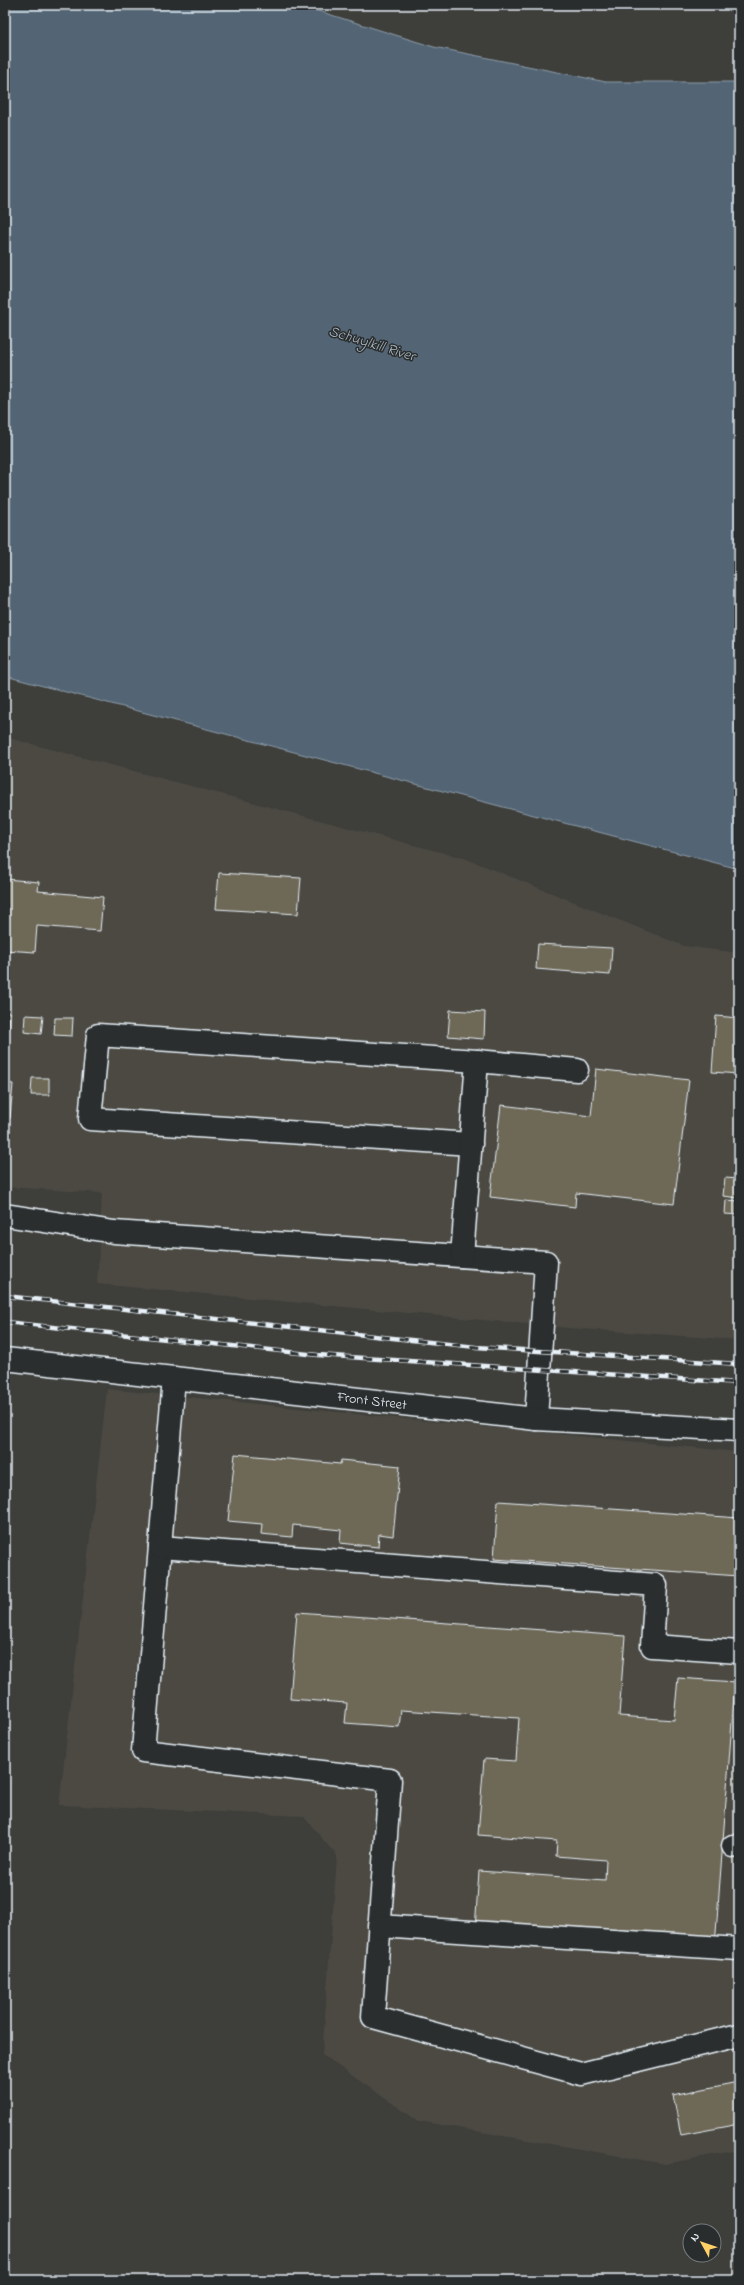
<svg xmlns="http://www.w3.org/2000/svg" width="744" height="2285" viewBox="0 0 744 2285" font-family="'Indie Flower',sans-serif">
  <rect width="100%" height="100%" fill="#3e3e3a"/>
  <filter id="ink" filterUnits="userSpaceOnUse"><feTurbulence type="fractalNoise" baseFrequency=".025" numOctaves="2"/><feDisplacementMap in="SourceGraphic" scale="8" xChannelSelector="R" yChannelSelector="G"/><feConvolveMatrix kernelMatrix="1 2 1 2 8 2 1 2 1" color-interpolation-filters="sRGB"/></filter>
  <g filter="url(#ink)">
    <g fill="#4c4a43">
      <polygon points="5,737 467,859 684,946 739,953 739,1340 569,1328 97,1284 102,1193 5,1187"/>
      <polygon points="107,1389 739,1452 739,2150 665,2164 418,2121 322,2055 337,1856 303,1816 59,1805"/>
    </g>
    <polygon fill="#526575" stroke="#8e9da9" points="5,5 308,5 312,9 434,47 606,82 739,82 739,869 5,676"/>
    <g fill="#6e6757" stroke="#e8f1f8">
      <polygon points="219,873 301,878 298,914 216,909"/>
      <polygon points="5,879 39,882 38,891 103,897 100,931 37,926 35,952 5,950"/>
      <polygon points="538,944 612,948 610,975 536,969"/>
      <polygon points="450,1010 485,1012 484,1039 448,1036"/>
      <polygon points="5,1012 10,1012 9,1029 5,1029"/>
      <polygon points="25,1015 43,1016 41,1034 24,1032"/>
      <polygon points="716,1016 739,1018 739,1074 712,1072"/>
      <polygon points="55,1018 73,1018 72,1036 54,1035"/>
      <polygon points="596,1069 689,1080 674,1204 576,1193 575,1207 490,1197 501,1105 591,1116"/>
      <polygon points="32,1078 49,1078 49,1095 31,1095"/>
      <polygon points="5,1083 13,1084 10,1118 5,1118"/>
      <polygon points="725,1178 739,1179 739,1198 723,1196"/>
      <polygon points="726,1200 739,1201 739,1215 725,1214"/>
      <polygon points="235,1454 340,1464 341,1460 400,1466 393,1536 379,1534 378,1547 340,1543 341,1530 293,1525 292,1537 261,1534 262,1524 228,1521"/>
      <polygon points="498,1501 739,1518 739,1576 494,1559"/>
      <polygon points="297,1612 625,1636 619,1716 674,1720 678,1678 735,1682 715,1946 475,1929 479,1871 605,1880 606,1860 556,1856 557,1841 478,1835 484,1759 516,1761 519,1718 401,1710 399,1727 345,1723 347,1703 290,1699"/>
      <polygon points="738,2082 739,2124 681,2135 673,2095"/>
    </g>
    <g fill="none" stroke-linecap="round" stroke-linejoin="round">
      <g stroke="#e8f1f8" stroke-width="25">
        <g id="minor">
          <polyline points="471,1144 90,1119 98,1035 477,1061"/>
          <polyline points="5,1215 114,1232 546,1262 536,1419"/>
          <polyline points="462,1256 477,1061 577,1070"/>
          <polyline points="174,1378 143,1751 390,1780 373,2017 581,2074 739,2035"/>
          <polyline points="160,1547 656,1585 652,1646 739,1652"/>
          <polyline points="733,1846 739,1847"/>
          <polyline points="379,1926 739,1949"/>
        </g>
      </g>
      <g stroke="#e8f1f8" stroke-width="25">
        <polyline id="major" points="5,1359 536,1419 739,1430"/>
      </g>
      <use href="#minor" stroke="#2a2d2e" stroke-width="22"/>
      <use href="#major" stroke="#2a2d2e" stroke-width="22"/>
      <g stroke="#e8f1f8" stroke-width="4.5">
        <g id="rail">
          <polyline points="5,1296 476,1347 739,1364"/>
          <polyline points="5,1322 318,1355 739,1383"/>
        </g>
      </g>
      <use href="#rail" stroke="#2a2d2e" stroke-width="3" stroke-dasharray="9" stroke-linecap="butt"/>
    </g>
  </g>
  <g text-anchor="middle" stroke-width="3" stroke-linejoin="round" paint-order="stroke">
    <g font-size="14" fill="#e8f1f8" stroke="#2a2d2e">
      <text transform="translate(372 1400) rotate(7)" y="5">Front Street</text>
    </g>
    <g font-size="15" font-style="italic" fill="#acb9c4" stroke="#2a2d2e">
      <text transform="translate(372 343) rotate(17)" y="5">Schuylkill River</text>
    </g>
  </g>
  <rect width="744" height="2285" fill="none" stroke="#2a2d2e" stroke-width="20"/>
  <rect x="10" y="10" width="724" height="2265" fill="none" stroke="#e8f1f8" stroke-width="1.5" filter="url(#ink)"/>
  <g transform="translate(702 2243) rotate(310)"><circle r="19" fill="#2a2d2e" stroke="#767b7f"/>
  <path d="M0-3L7 15L0 10L-7 15Z" fill="#ffd166"/>
  <text y="-6" font-size="11" font-weight="bold" text-anchor="middle" fill="#e8f1f8">N</text>
  </g>
</svg>
